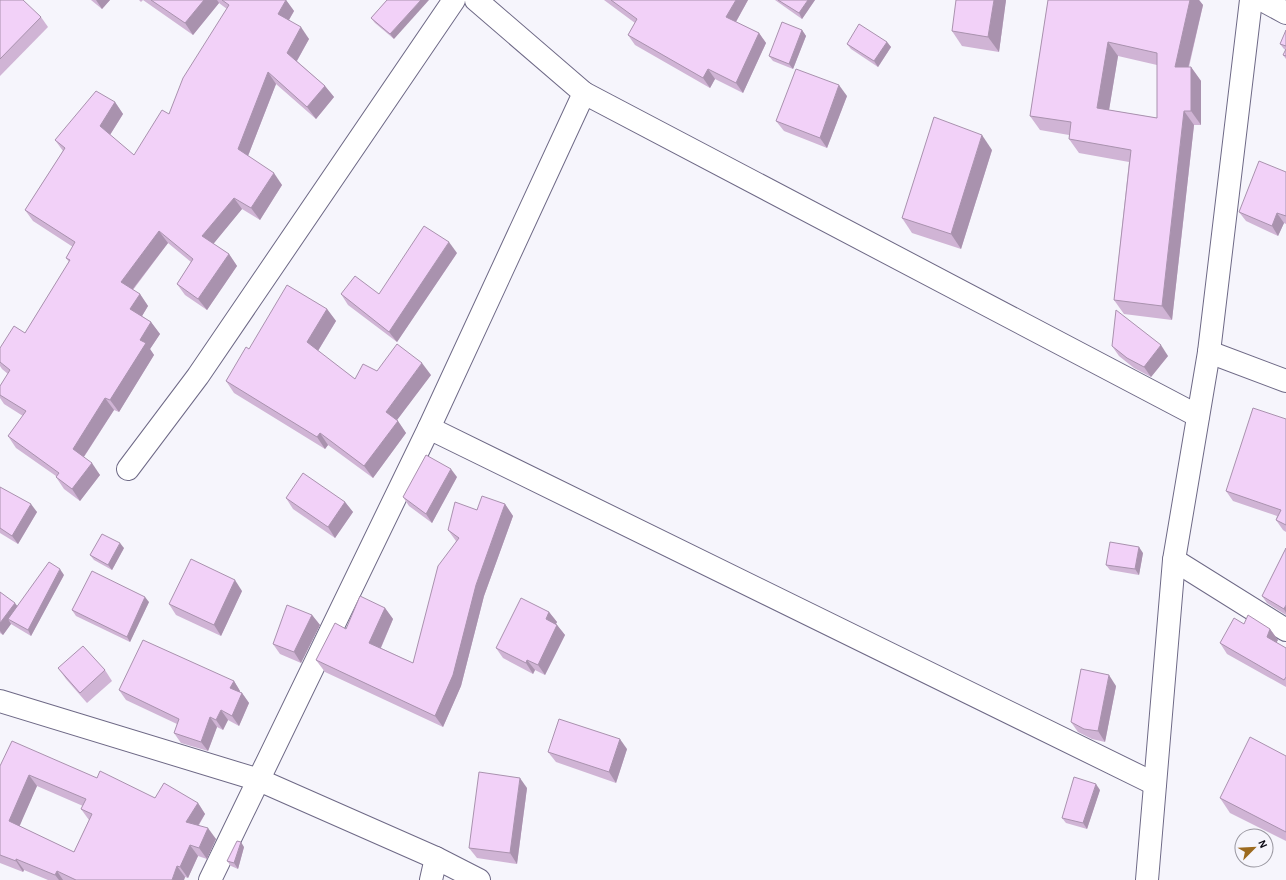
<svg xmlns="http://www.w3.org/2000/svg" width="1286" height="880" viewBox="0 0 1286 880" font-family="'Alegreya Sans',sans-serif">
  <rect width="100%" height="100%" fill="#f6f5fc"/>
  <g fill="none" stroke-linecap="round" stroke-linejoin="round">
    <g stroke="#6e6986" stroke-width="24">
      <g id="minor">
        <polyline points="1262,0 1286,13"/>
        <polyline points="584,93 1198,416"/>
        <polyline points="1209,352 1286,381"/>
        <polyline points="429,428 1155,784"/>
        <polyline points="128,469 198,376 454,0"/>
        <polyline points="1174,560 1286,630"/>
        <polyline points="0,701 259,780 436,858"/>
        <polyline points="210,880 429,428 584,93 476,0"/>
        <polyline points="431,880 436,858 479,880"/>
        <polyline points="1147,880 1174,560 1209,352 1251,0"/>
      </g>
    </g>
    <use href="#minor" stroke="#fff" stroke-width="22"/>
  </g>
  <g fill="#d0b4d5" fill-rule="evenodd">
    <polygon points="0,0 41,17 48,27 0,76"/>
    <polygon points="91,0 110,0 102,9"/>
    <polygon points="139,0 286,0 294,11 289,20 309,39 297,61 325,86 334,97 316,119 276,84 248,156 282,185 260,220 242,209 213,244 229,254 237,266 207,310 185,295 177,284 191,262 168,243 133,290 140,294 148,306 142,316 151,322 160,334 150,349 154,355 119,412 114,410 84,457 100,475 80,501 64,489 56,477 56,476 16,448 8,436 23,416 4,404 0,398 0,386 8,374 2,369 0,366 0,348 25,333 69,262 66,258 73,247 33,221 25,210 63,151 55,140 115,102 123,114 110,135 134,155 169,114 227,9 219,3 193,35 143,0 141,2"/>
    <polygon points="387,0 394,39 375,23 371,18"/>
    <polygon points="604,0 748,0 736,22 759,33 766,43 743,93 715,79 710,88 635,45 628,35 635,23"/>
    <polygon points="775,0 815,0 802,19"/>
    <polygon points="1006,0 999,52 962,46 952,31"/>
    <path d="M1048,0h151l4,5 -14,62h2l10,14v44h-7l-22,195 -48,-6 -10,-14 15,-138 -50,-9 -10,-14v-4l-29,-5 -10,-14zM1118,56l39,9v53l-48,-8z"/>
    <polygon points="802,30 806,36 793,69 773,61 769,56"/>
    <polygon points="1286,30 1286,59 1283,55 1286,50 1284,49 1280,44"/>
    <polygon points="887,42 891,47 878,67 851,49 847,44"/>
    <polygon points="847,96 827,148 784,131 776,121"/>
    <polygon points="992,150 961,249 912,233 902,218"/>
    <polygon points="1286,172 1286,224 1284,223 1278,236 1246,221 1239,212"/>
    <polygon points="457,253 397,342 348,305 341,294 379,294"/>
    <polygon points="327,309 336,321 318,351 355,379 377,371 431,375 397,420 406,433 373,478 328,445 325,449 234,393 226,381 249,349"/>
    <polygon points="1112,346 1168,356 1151,377 1134,368 1119,356"/>
    <polygon points="1286,419 1286,532 1283,530 1276,520 1277,516 1233,501 1226,491"/>
    <polygon points="457,477 432,523 409,506 403,497"/>
    <polygon points="0,487 37,512 18,544 0,533"/>
    <polygon points="286,498 345,502 353,512 335,538 293,509"/>
    <polygon points="505,504 513,516 484,596 461,686 443,727 325,672 316,660 346,629 385,608 393,619 381,648 413,663 456,541 448,530 477,510"/>
    <polygon points="124,548 112,570 94,560 90,555"/>
    <polygon points="1286,548 1286,615 1267,603 1262,596"/>
    <polygon points="1143,553 1139,575 1110,570 1106,565"/>
    <polygon points="64,575 31,636 11,624 3,635 0,633 0,592 17,606"/>
    <polygon points="242,591 221,636 176,615 169,604"/>
    <polygon points="149,602 130,642 76,616 72,610"/>
    <polygon points="549,612 557,622 556,624 557,625 565,635 545,675 535,670 533,674 503,658 496,648"/>
    <polygon points="312,615 320,625 301,663 280,654 273,644"/>
    <polygon points="1244,624 1270,629 1278,640 1276,642 1286,648 1286,687 1227,654 1220,643"/>
    <polygon points="58,668 105,670 112,681 87,703 66,679"/>
    <polygon points="234,681 240,691 240,692 242,693 249,703 239,726 228,720 223,730 217,727 208,751 181,743 174,733 177,724 126,700 119,690"/>
    <polygon points="1116,686 1105,742 1092,739 1078,732 1071,722"/>
    <polygon points="627,749 616,783 556,762 548,752"/>
    <polygon points="1286,756 1286,841 1230,813 1220,798"/>
    <path d="M0,766l97,12 58,20 43,5 7,11 -6,11 17,14 -9,20 -9,-3 -10,22 -3,-1 -1,3h-136l-24,-10 -1,2 -23,-9zM37,786l46,20 -2,3 8,11 -15,32 -55,-26z"/>
    <polygon points="527,788 517,864 477,858 469,848"/>
    <polygon points="1100,790 1087,829 1066,823 1062,818"/>
    <polygon points="244,847 238,869 231,866 227,861"/>
  </g>
  <g fill="#a992ae">
    <polygon points="96,0 110,0 102,9"/>
    <polygon points="204,0 217,0 219,3 193,35 185,23"/>
    <polygon points="286,0 294,11 286,25 278,14"/>
    <polygon points="421,0 429,0 394,39 390,34"/>
    <polygon points="736,0 748,0 733,27 726,17"/>
    <polygon points="808,0 815,0 802,19 799,13"/>
    <polygon points="994,0 1006,0 999,52 988,37"/>
    <polygon points="1190,0 1199,0 1203,5 1185,81 1175,67"/>
    <polygon points="301,27 309,39 295,64 287,53"/>
    <polygon points="802,30 806,36 793,69 789,64"/>
    <polygon points="759,33 766,43 743,93 736,83"/>
    <polygon points="887,42 891,47 878,67 874,61"/>
    <polygon points="1108,42 1118,56 1107,122 1097,108"/>
    <polygon points="1191,67 1201,81 1201,125 1191,111"/>
    <polygon points="708,69 715,79 710,88 703,78"/>
    <polygon points="268,72 276,84 246,161 238,149"/>
    <polygon points="839,85 847,96 827,148 820,138"/>
    <polygon points="325,86 334,97 316,119 307,107"/>
    <polygon points="115,102 123,114 108,138 100,126"/>
    <polygon points="1184,111 1194,125 1172,320 1162,306"/>
    <polygon points="982,135 992,150 961,249 951,234"/>
    <polygon points="274,173 282,185 260,220 251,208"/>
    <polygon points="234,198 242,209 210,248 202,236"/>
    <polygon points="1277,213 1284,223 1278,236 1272,226"/>
    <polygon points="159,231 168,243 129,294 121,282"/>
    <polygon points="449,242 457,253 397,342 389,332"/>
    <polygon points="229,254 237,266 207,310 198,299"/>
    <polygon points="140,294 148,306 139,321 130,309"/>
    <polygon points="327,309 336,321 316,354 307,342"/>
    <polygon points="151,322 160,334 150,349 154,355 119,412 110,400 140,340"/>
    <polygon points="1161,345 1168,356 1151,377 1144,367"/>
    <polygon points="422,363 431,375 394,424 386,412"/>
    <polygon points="105,398 114,410 81,461 73,449"/>
    <polygon points="398,421 406,433 373,478 364,466"/>
    <polygon points="320,433 328,445 325,449 317,437"/>
    <polygon points="92,463 100,475 80,501 72,489"/>
    <polygon points="451,469 457,477 432,523 426,514"/>
    <polygon points="345,502 353,512 335,538 328,527"/>
    <polygon points="31,504 37,512 18,544 12,536"/>
    <polygon points="505,504 513,516 484,596 461,686 443,727 435,716 476,585"/>
    <polygon points="120,543 124,548 112,570 108,565"/>
    <polygon points="1139,547 1143,553 1139,575 1135,569"/>
    <polygon points="60,569 64,575 31,636 28,630"/>
    <polygon points="235,580 242,591 221,636 214,625"/>
    <polygon points="145,597 149,602 130,642 127,637"/>
    <polygon points="15,603 21,611 8,619 11,624 3,635 0,631 0,623"/>
    <polygon points="1286,605 1286,613 1284,609"/>
    <polygon points="385,608 393,619 378,654 369,643"/>
    <polygon points="549,612 557,622 553,629 546,619"/>
    <polygon points="312,615 320,625 301,663 294,652"/>
    <polygon points="557,625 565,635 545,675 538,665"/>
    <polygon points="1270,629 1278,640 1274,647 1267,637"/>
    <polygon points="527,660 535,670 533,674 526,663"/>
    <polygon points="1109,675 1116,686 1105,742 1098,731"/>
    <polygon points="234,681 240,691 237,698 230,688"/>
    <polygon points="242,693 249,703 239,726 232,716"/>
    <polygon points="221,710 228,720 223,730 216,720"/>
    <polygon points="210,717 217,727 208,751 201,742"/>
    <polygon points="620,739 627,749 616,783 609,772"/>
    <polygon points="29,775 37,786 17,832 9,821"/>
    <polygon points="520,778 527,788 517,864 510,853"/>
    <polygon points="1096,784 1100,790 1087,829 1083,823"/>
    <polygon points="198,803 205,814 194,832 186,822"/>
    <polygon points="208,828 216,839 207,859 199,848"/>
    <polygon points="241,842 244,847 238,869 234,863"/>
    <polygon points="190,845 198,856 188,878 180,867"/>
    <polygon points="16,859 24,870 23,872 16,861"/>
    <polygon points="177,866 185,877 184,880 172,880"/>
    <polygon points="57,871 63,880 59,880 55,875"/>
  </g>
  <g fill="#f2d1f8" stroke="#a992ae" fill-rule="evenodd">
    <polygon points="0,0 23,0 41,17 0,59"/>
    <polygon points="151,0 204,0 185,23"/>
    <polygon points="222,0 286,0 278,14 301,27 287,53 325,86 307,107 268,72 238,149 274,173 251,208 234,198 202,236 229,254 198,299 177,284 193,259 159,231 121,282 140,294 130,309 151,322 140,340 146,343 110,400 105,398 73,449 92,463 72,489 56,477 59,473 8,436 26,411 0,395 0,386 10,370 0,362 0,348 14,326 25,333 70,260 66,258 75,242 25,210 65,148 55,140 96,91 115,102 100,126 134,155 162,110 169,114 183,78 229,5"/>
    <polygon points="387,0 421,0 390,34 371,18"/>
    <polygon points="611,0 736,0 726,17 759,33 736,83 708,69 703,78 628,35 637,19"/>
    <polygon points="778,0 808,0 799,13"/>
    <polygon points="956,0 994,0 988,37 952,31"/>
    <path d="M1048,0h142l-15,67h16v44h-7l-22,195 -48,-6 17,-150 -62,-11 2,-17 -41,-6zM1108,42l49,11v65l-60,-10z"/>
    <polygon points="782,22 802,30 789,64 769,56"/>
    <polygon points="859,24 887,42 874,61 847,44"/>
    <polygon points="1286,30 1286,46 1280,44"/>
    <polygon points="1286,49 1286,56 1283,55"/>
    <polygon points="796,69 839,85 820,138 776,121"/>
    <polygon points="934,117 982,135 951,234 902,218"/>
    <polygon points="1259,161 1286,172 1286,216 1277,213 1272,226 1239,212"/>
    <polygon points="424,226 449,242 389,332 341,294 355,276 379,294"/>
    <polygon points="287,285 327,309 307,342 355,379 363,364 377,371 397,344 422,363 386,412 398,421 364,466 320,433 317,437 226,381 246,347 249,349"/>
    <polygon points="1116,310 1161,345 1144,367 1127,358 1112,346"/>
    <polygon points="1253,408 1286,419 1286,525 1276,520 1281,510 1226,491"/>
    <polygon points="426,455 451,469 426,514 403,497"/>
    <polygon points="303,473 345,502 328,527 286,498"/>
    <polygon points="0,487 31,504 12,536 0,528"/>
    <polygon points="482,496 505,504 476,585 453,675 435,716 316,660 335,623 346,629 360,596 385,608 369,643 413,663 438,566 459,538 448,530 455,502 477,510"/>
    <polygon points="102,534 120,543 108,565 90,555"/>
    <polygon points="1110,542 1139,547 1135,569 1106,565"/>
    <polygon points="1286,548 1286,605 1284,609 1262,596"/>
    <polygon points="191,559 235,580 214,625 169,604"/>
    <polygon points="49,562 60,569 28,630 8,619"/>
    <polygon points="92,571 145,597 127,637 72,610"/>
    <polygon points="0,592 15,603 0,623"/>
    <polygon points="521,598 549,612 546,619 557,625 538,665 527,660 526,663 496,648"/>
    <polygon points="287,605 312,615 294,652 273,644"/>
    <polygon points="1248,615 1270,629 1267,637 1286,648 1286,677 1284,680 1220,643 1234,618 1244,624"/>
    <polygon points="143,640 234,681 230,688 242,693 232,716 221,710 216,720 210,717 201,742 174,733 179,719 119,690"/>
    <polygon points="83,646 105,670 80,693 58,668"/>
    <polygon points="1081,669 1109,675 1098,731 1084,729 1071,722"/>
    <polygon points="559,719 620,739 609,772 548,752"/>
    <polygon points="1250,737 1286,756 1286,832 1220,798"/>
    <path d="M12,741l85,37 3,-7 55,27 9,-15 34,20 -12,19 22,6 -9,20 -9,-3 -10,22 -3,-1 -5,14h-96l-19,-9 -2,4 -39,-16v2l-16,-6v-89zM29,775l57,24 -5,10 11,5 -18,38 -65,-31z"/>
    <polygon points="479,772 520,778 510,853 469,848"/>
    <polygon points="1074,777 1096,784 1083,823 1062,818"/>
    <polygon points="237,841 241,842 234,863 227,861"/>
  </g>
  <g transform="translate(1254 848) rotate(66)"><circle r="19" fill="#f6f5fc" stroke="#9997a0"/>
  <path d="M0-3L7 15L0 10L-7 15Z" fill="#9c6a1f"/>
  <text y="-6" font-size="11" font-weight="bold" text-anchor="middle" fill="#0d0b16">N</text>
  </g>
</svg>
